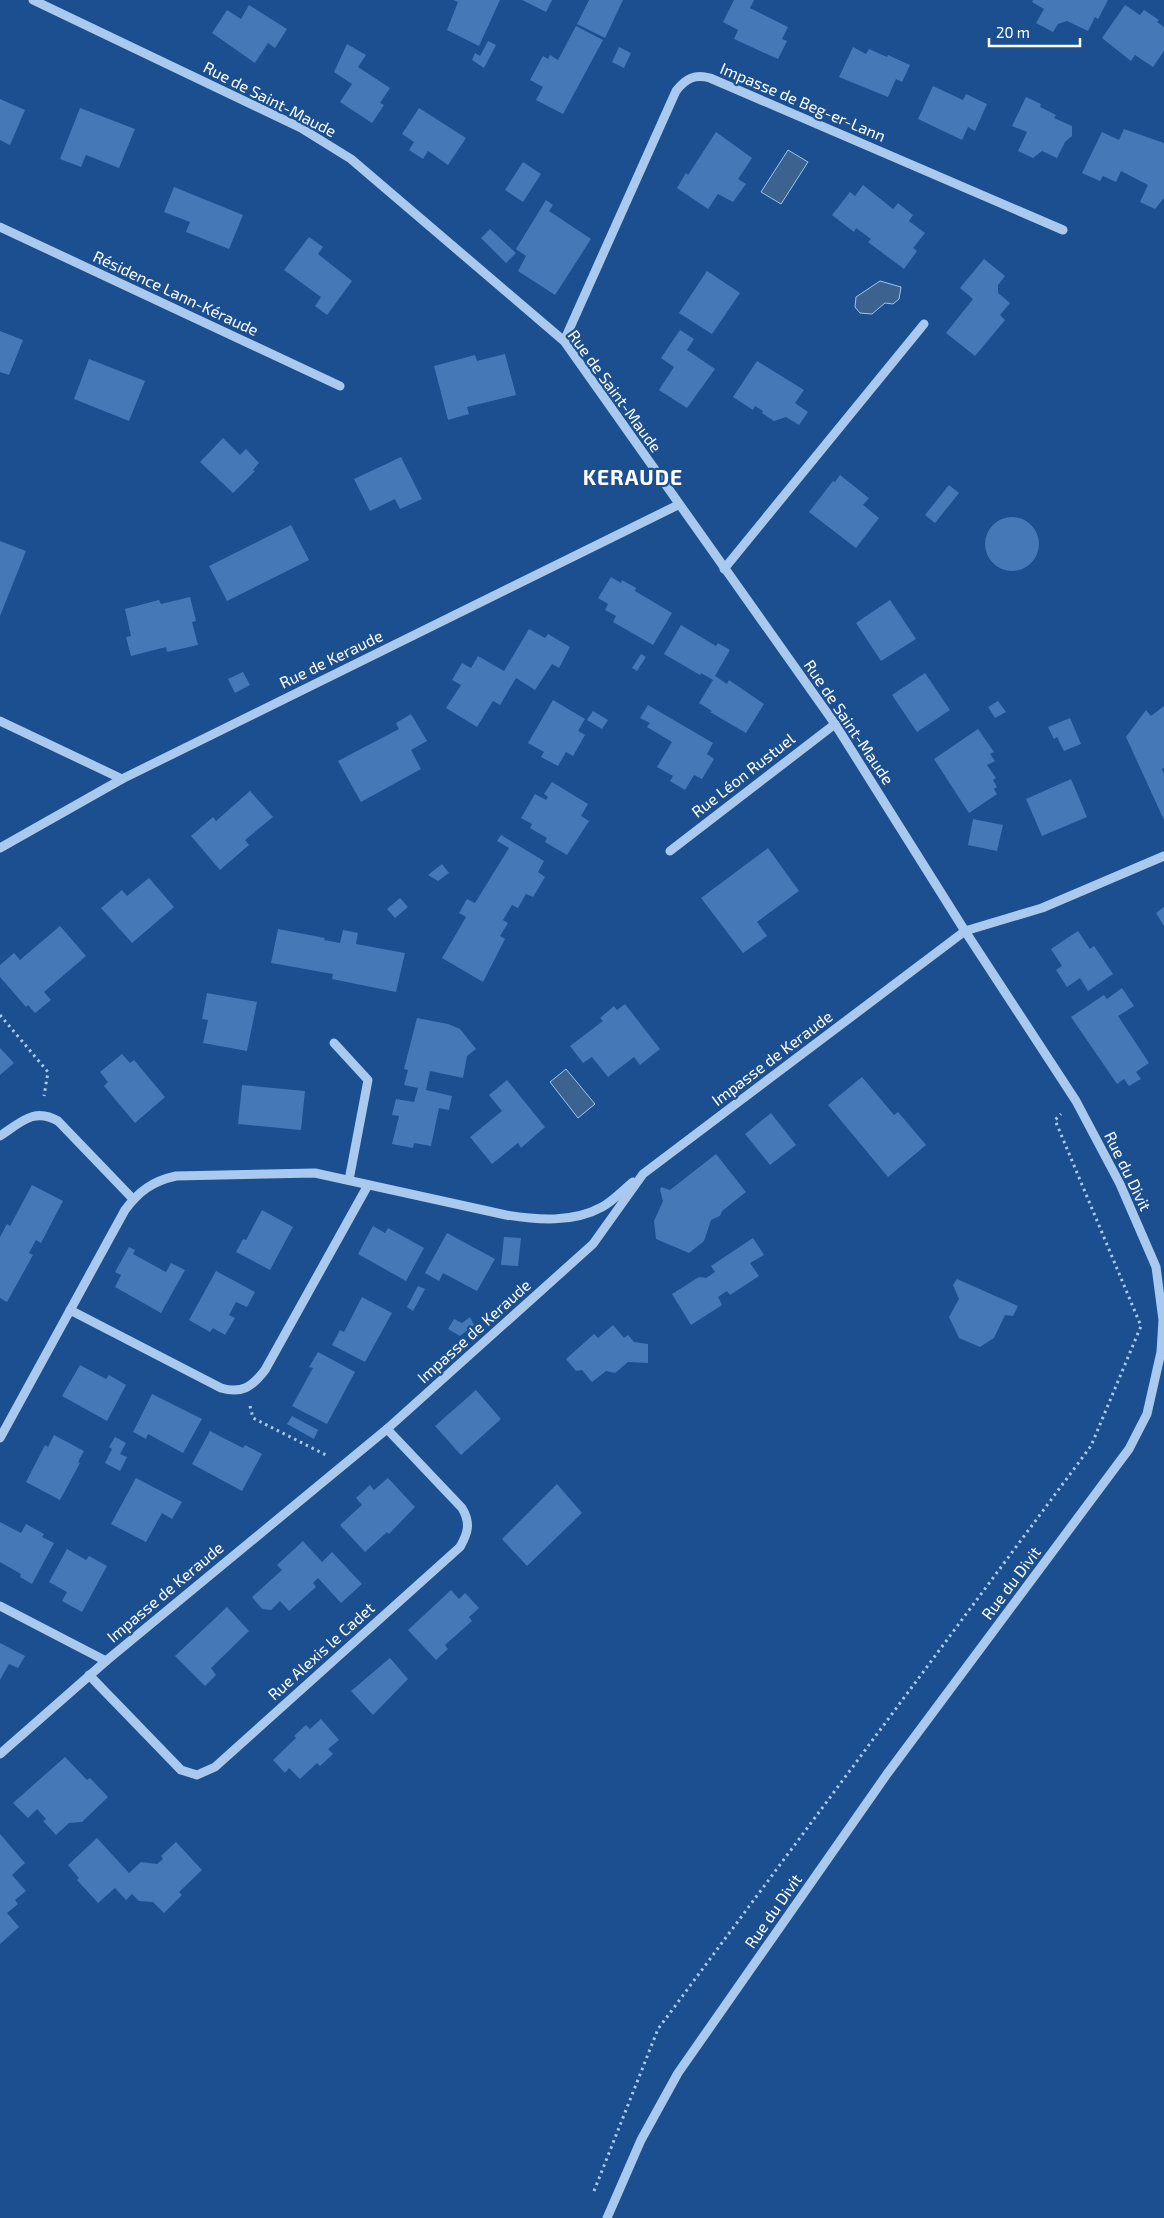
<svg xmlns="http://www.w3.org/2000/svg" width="1164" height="2218" viewBox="0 0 1164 2218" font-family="'Exo 2',sans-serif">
  <rect width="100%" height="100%" fill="#1b4f8f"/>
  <g fill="#3c6290" stroke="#9cc4f0">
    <polygon points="788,150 808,162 781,204 761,192"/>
    <polygon points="880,281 901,287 899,299 893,304 885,303 872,314 860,313 855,307 856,297"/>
    <polygon points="566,1069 595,1104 578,1118 550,1082"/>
  </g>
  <g fill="#4478b7">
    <polygon points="453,0 500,0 479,46 447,30 458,2"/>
    <polygon points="522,0 552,0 546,12"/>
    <polygon points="589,0 623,0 605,38 577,24"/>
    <polygon points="734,0 754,0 750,8 788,27 782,39 787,41 778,59 734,39 738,30 723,22"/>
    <polygon points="1033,0 1108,0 1098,19 1095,17 1088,31 1067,21 1058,24 1053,32 1036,23 1044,9 1032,2"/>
    <polygon points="249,5 287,29 275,48 268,43 255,63 212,33 227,10 241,19"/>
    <polygon points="1125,5 1140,15 1144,10 1159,20 1157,22 1164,27 1164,51 1153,67 1135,55 1131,61 1102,38"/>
    <polygon points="576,26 603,40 563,114 536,100 543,87 530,80 543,56 548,59 550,55 558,60"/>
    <polygon points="488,41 496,45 484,68 472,60 475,53 480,56"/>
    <polygon points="347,44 366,55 358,67 390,88 380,103 384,105 372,123 340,102 352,84 334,72"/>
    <polygon points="619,47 631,53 624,68 612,62"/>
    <polygon points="853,47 866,54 869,49 887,57 888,55 910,65 902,82 896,79 888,97 839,77"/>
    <polygon points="933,86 963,100 966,94 987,104 975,131 968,127 962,140 918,119"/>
    <polygon points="1026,97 1041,104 1040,107 1056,115 1054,118 1072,126 1072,136 1065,142 1057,158 1042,151 1033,158 1018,151 1027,132 1012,126"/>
    <polygon points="0,99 25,110 10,145 0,140"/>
    <polygon points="80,108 135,129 119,168 86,155 81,167 60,159"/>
    <polygon points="419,108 466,138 448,165 428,151 423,159 409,150 414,142 402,134"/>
    <polygon points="1124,129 1164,143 1164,198 1155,209 1140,202 1148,185 1121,171 1116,182 1103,176 1100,181 1082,173 1102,132 1119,140"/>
    <polygon points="716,132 752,158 738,179 746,184 733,202 718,194 708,209 677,188 686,173 688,175"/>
    <polygon points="523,162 541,174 523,202 505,190"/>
    <polygon points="863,185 893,209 898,203 913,215 909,221 925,233 913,248 917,251 904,269 868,242 871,239 856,228 854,232 832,215 850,192 855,196"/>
    <polygon points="174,187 243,215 229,249 186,232 190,222 164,212"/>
    <polygon points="546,200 553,205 549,211 591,239 555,295 518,271 526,256 516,249"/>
    <polygon points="490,229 516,253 506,263 481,238"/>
    <polygon points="309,237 323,247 318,254 352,281 327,315 315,306 321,297 284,270"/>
    <polygon points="984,259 1005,276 998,285 998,293 1010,303 1000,315 1005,320 975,356 946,333 973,299 960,288"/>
    <polygon points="707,271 740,293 712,334 679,313"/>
    <polygon points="680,330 694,339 687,350 715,369 687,408 659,390 674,367 661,358"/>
    <polygon points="0,331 23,340 9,375 0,372"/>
    <polygon points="505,354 516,395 467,407 469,414 448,420 434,366 475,355 477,361"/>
    <polygon points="89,359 145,381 129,421 74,399"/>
    <polygon points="757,361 804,390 795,403 808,412 799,425 786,417 774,421 762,413 763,411 755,406 753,410 733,397"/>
    <polygon points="223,438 240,455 246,449 259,463 253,470 255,471 233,493 200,462"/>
    <polygon points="401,457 422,499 400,509 395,499 370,511 354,479"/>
    <polygon points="840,475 869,498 863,505 879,518 856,548 809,512 833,481 835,482"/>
    <polygon points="949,485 959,493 935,523 925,515"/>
    <circle cx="1012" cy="544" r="27"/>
    <polygon points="291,525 309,560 227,601 209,566"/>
    <polygon points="0,541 26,551 0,616"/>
    <polygon points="611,577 621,583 622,580 636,588 635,591 672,613 653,645 613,622 616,616 605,610 608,604 598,598"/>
    <polygon points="190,597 196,621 192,622 198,645 167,652 166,647 131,656 126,637 131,636 125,609 159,600 161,604"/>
    <polygon points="890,600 916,639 881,661 856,623"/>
    <polygon points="681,625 716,646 718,643 730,650 715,676 727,684 729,680 764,704 746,733 710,712 712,711 699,703 713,680 701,673 700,675 664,654"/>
    <polygon points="529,629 545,638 548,634 570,647 559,668 552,664 535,690 516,678 500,705 493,701 477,727 446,708 461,685 452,680 462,663 471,668 478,656 504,671"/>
    <polygon points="641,654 646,657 637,671 632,668"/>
    <polygon points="243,672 250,685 235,693 228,679"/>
    <polygon points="925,673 950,710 917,732 892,695"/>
    <polygon points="553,700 585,719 578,731 585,735 573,756 566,752 558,766 541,757 544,752 528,743"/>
    <polygon points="998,701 1006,712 995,718 988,707"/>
    <polygon points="648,705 713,743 707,754 714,759 702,779 694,775 685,790 670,781 673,776 657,767 672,742 647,727 650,723 640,718"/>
    <polygon points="1164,706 1164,768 1162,769 1164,774 1164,820 1126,737 1146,710 1151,716"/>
    <polygon points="593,711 608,720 602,729 587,720"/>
    <polygon points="411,714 427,741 411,750 421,769 361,802 338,761 399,729 396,723"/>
    <polygon points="1070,718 1081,744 1064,751 1057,737 1054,739 1048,727"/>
    <polygon points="978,729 994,752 990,754 995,761 987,765 996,778 993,780 997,787 994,789 997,794 969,813 934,759"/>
    <polygon points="1071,779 1087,817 1042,836 1026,799"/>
    <polygon points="552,782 588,804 581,816 589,821 567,855 545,842 547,838 530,828 532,824 521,818 535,794 546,800 548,797 544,794"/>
    <polygon points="250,791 273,817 245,840 249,845 220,870 191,836 213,817 216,821"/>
    <polygon points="973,819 1003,825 997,851 968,845"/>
    <polygon points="501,835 544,861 538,872 545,877 533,897 526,894 518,908 512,905 503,920 508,923 500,936 505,939 483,982 442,958 466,917 459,913 467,899 475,903 509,848 497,841"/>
    <polygon points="768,848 799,891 757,922 767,936 743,953 701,898"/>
    <polygon points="442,864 449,873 438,881 428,875"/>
    <polygon points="149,878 174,907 132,943 101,908 122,890 127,896"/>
    <polygon points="400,898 408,907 395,918 387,909"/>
    <polygon points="1164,907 1164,926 1156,913"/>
    <polygon points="60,926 86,956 44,992 51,1000 35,1013 28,1005 26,1007 0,977 0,965 14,953 20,960"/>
    <polygon points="278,929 325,938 324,940 340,943 343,930 358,933 356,944 405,953 396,992 332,979 333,974 271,963"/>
    <polygon points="1078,931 1090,949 1094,946 1113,974 1088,991 1080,978 1067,987 1056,970 1062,966 1051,949"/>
    <polygon points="1122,988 1134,1006 1118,1016 1149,1063 1136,1072 1141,1079 1129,1086 1124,1079 1117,1084 1071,1017 1104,995 1107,999"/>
    <polygon points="207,993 257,1002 247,1051 203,1043 208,1020 202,1019"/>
    <polygon points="625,1004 660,1049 640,1065 634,1057 608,1077 592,1057 583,1063 570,1046 603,1021 600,1018 614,1006 617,1010"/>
    <polygon points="417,1018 448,1024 460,1029 476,1049 467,1056 463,1078 430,1071 426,1090 452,1096 449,1110 439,1108 431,1146 414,1143 413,1148 392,1144 399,1116 392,1115 396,1099 414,1102 418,1088 404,1085 408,1070 404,1069"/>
    <polygon points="0,1048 14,1063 0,1075"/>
    <polygon points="122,1054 130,1063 134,1060 165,1097 135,1123 104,1086 108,1082 100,1072"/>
    <polygon points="862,1077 894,1115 898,1112 926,1145 888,1177 828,1105"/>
    <polygon points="507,1080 545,1127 521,1148 518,1143 492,1164 470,1137 502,1111 489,1095"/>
    <polygon points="242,1085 305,1091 301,1130 238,1124"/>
    <polygon points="771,1113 796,1145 770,1165 745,1134"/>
    <polygon points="716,1154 746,1192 722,1211 720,1216 711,1220 704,1241 689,1253 656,1239 654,1221 663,1201 660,1190 661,1187 670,1190"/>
    <polygon points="32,1185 63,1201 41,1243 36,1240 29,1253 33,1255 7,1302 0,1298 0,1237 7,1224 10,1226"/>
    <polygon points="262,1210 293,1227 270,1270 236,1252 243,1239 246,1240"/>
    <polygon points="373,1226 385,1233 388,1228 424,1248 406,1281 358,1254"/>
    <polygon points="447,1233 495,1259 477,1291 443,1273 439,1281 425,1273"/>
    <polygon points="504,1237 521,1238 518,1266 501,1265"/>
    <polygon points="753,1238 764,1255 750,1263 759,1276 730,1295 727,1291 718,1297 722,1305 691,1325 672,1294 699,1277 706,1278 715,1272 711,1266"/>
    <polygon points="129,1247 135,1250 133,1254 166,1272 171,1263 185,1270 161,1313 115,1287 121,1275 115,1272"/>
    <polygon points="216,1271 255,1292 247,1307 236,1302 229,1315 235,1318 225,1335 213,1328 210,1332 189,1320"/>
    <polygon points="957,1279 1018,1306 1013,1316 1005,1315 994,1338 980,1347 959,1338 949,1317 959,1299 953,1285"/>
    <polygon points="418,1286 425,1289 413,1311 407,1307"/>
    <polygon points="362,1297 392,1313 365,1362 332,1345 340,1330 344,1332"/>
    <polygon points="470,1317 474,1325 460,1336 448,1329 454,1319 462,1323"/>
    <polygon points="613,1325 624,1338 628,1335 634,1342 648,1344 648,1363 628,1362 615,1373 606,1371 592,1382 582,1370 576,1371 566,1359 594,1334 598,1338"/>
    <polygon points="318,1352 355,1372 327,1424 292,1406 313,1368 309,1367"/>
    <polygon points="80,1365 106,1379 109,1375 126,1385 107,1421 62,1396"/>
    <polygon points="476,1390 501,1419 461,1455 435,1426"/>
    <polygon points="152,1394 202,1419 183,1453 148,1434 146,1439 133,1432"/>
    <polygon points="292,1416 318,1430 314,1439 287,1424"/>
    <polygon points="210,1431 243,1448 245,1445 262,1454 242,1491 192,1464"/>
    <polygon points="54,1435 84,1451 78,1462 80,1463 60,1500 26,1482 45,1445 48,1447"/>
    <polygon points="115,1437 126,1443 120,1454 127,1457 120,1471 105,1463 112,1449 109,1447"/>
    <polygon points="136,1478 182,1502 172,1519 162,1513 146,1542 111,1524"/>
    <polygon points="388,1478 415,1507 389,1534 387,1532 365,1552 340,1525 362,1505 356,1498 370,1485 374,1490"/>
    <polygon points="557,1484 582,1513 527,1566 502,1539"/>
    <polygon points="0,1522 21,1533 26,1524 44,1534 42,1537 54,1543 32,1584 20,1577 21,1574 0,1562"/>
    <polygon points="303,1541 322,1562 332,1552 362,1584 341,1603 318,1578 313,1583 316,1587 289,1611 280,1601 271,1610 262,1609 252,1597 282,1570 277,1565"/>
    <polygon points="67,1549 86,1560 89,1556 107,1566 82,1612 62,1601 67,1592 49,1582"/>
    <polygon points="451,1590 459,1599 465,1593 479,1608 469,1617 472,1621 445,1645 448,1649 436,1660 408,1630"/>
    <polygon points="227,1607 249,1631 211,1668 216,1675 205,1686 175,1656"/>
    <polygon points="0,1643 25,1656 18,1668 9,1664 0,1680"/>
    <polygon points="390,1658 408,1679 373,1715 351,1691"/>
    <polygon points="321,1719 339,1740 328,1749 333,1754 320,1766 317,1763 300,1779 289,1768 285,1773 273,1760 296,1738 294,1736 306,1725 310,1729"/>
    <polygon points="65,1757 87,1780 90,1778 108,1797 82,1822 69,1823 56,1835 43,1821 46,1819 37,1809 28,1818 13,1803"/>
    <polygon points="0,1834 25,1863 12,1875 26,1891 15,1900 18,1904 7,1913 19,1927 0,1944"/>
    <polygon points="97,1838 129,1873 141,1862 157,1864 163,1859 161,1856 176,1842 202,1870 179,1892 182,1895 164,1913 153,1902 139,1901 132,1894 126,1900 115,1888 98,1903 77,1880 79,1878 68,1865"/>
  </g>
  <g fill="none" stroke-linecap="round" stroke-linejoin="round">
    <g stroke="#a9c9ee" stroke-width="3" stroke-dasharray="2.5 4" stroke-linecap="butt">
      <polyline points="0,1015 48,1072 44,1096"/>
      <polyline points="250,1406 253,1418 326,1455"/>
      <polyline points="594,2191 658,2029 1091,1446 1141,1326 1055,1120 1061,1114"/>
    </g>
    <g stroke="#a9c9ee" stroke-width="9">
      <polyline points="33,0 301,128 351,159 564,341 835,724 965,931 1076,1101 1120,1184 1156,1267 1163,1320 1161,1352 1147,1414 1129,1449 887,1774 678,2073 641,2140 607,2218"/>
      <polyline points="0,227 340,386"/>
      <path d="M564,341l112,-250c10,-13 19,-17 34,-13l353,152"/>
      <polyline points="724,569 924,324"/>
      <polyline points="0,721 122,779"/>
      <polyline points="0,848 122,779 678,505"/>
      <polyline points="670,851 835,724"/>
      <polyline points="334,1043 368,1080 349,1180"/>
      <path d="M0,1136c20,-13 34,-29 58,-15l75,78"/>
      <path d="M70,1310l151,78c21,6 31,-1 44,-18l103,-185"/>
      <path d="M0,1438l125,-228c14,-19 28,-29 51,-34l139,-3 191,42c31,5 67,8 96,-8 11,-6 21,-17 31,-25"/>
      <polyline points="0,1606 106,1661"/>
      <path d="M89,1675l92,95 16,5 18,-8 245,-220c8,-14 11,-24 2,-39l-75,-79"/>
      <polyline points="0,1754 106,1661 387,1429 593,1244 643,1174 965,931 1042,908 1164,856"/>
    </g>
  </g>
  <g text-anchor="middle" stroke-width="4.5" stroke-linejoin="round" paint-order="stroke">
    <g font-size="16" fill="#fff" stroke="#1b4f8f">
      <text transform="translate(270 99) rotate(27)" y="6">Rue de Saint-Maude</text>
      <text transform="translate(803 102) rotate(23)" y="6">Impasse de Beg-er-Lann</text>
      <text transform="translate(176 293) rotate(25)" y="6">Résidence Lann-Kéraude</text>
      <text transform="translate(615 391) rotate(54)" y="6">Rue de Saint-Maude</text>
      <text transform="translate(331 659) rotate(-26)" y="6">Rue de Keraude</text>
      <text transform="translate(849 722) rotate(56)" y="6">Rue de Saint-Maude</text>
      <text transform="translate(743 775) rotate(-38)" y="6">Rue Léon Rustuel</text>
      <text transform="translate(772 1058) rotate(-37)" y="6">Impasse de Keraude</text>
      <text transform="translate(1128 1171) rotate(64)" y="6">Rue du Divit</text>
      <text transform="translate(474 1331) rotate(-42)" y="6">Impasse de Keraude</text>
      <text transform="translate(1011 1583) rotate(-53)" y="6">Rue du Divit</text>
      <text transform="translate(165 1592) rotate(-40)" y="6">Impasse de Keraude</text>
      <text transform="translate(321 1651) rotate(-42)" y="6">Rue Alexis le Cadet</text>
      <text transform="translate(773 1911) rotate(-55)" y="6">Rue du Divit</text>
    </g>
    <g font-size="21" font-weight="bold" letter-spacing="1" fill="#fff" stroke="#1b4f8f">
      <text x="633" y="485">KERAUDE</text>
    </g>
  </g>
  <path d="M989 38v8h91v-8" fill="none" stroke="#ffffff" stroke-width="2.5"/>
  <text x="996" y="38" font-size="15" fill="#ffffff" stroke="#1b4f8f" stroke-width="4" paint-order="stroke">20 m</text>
</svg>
